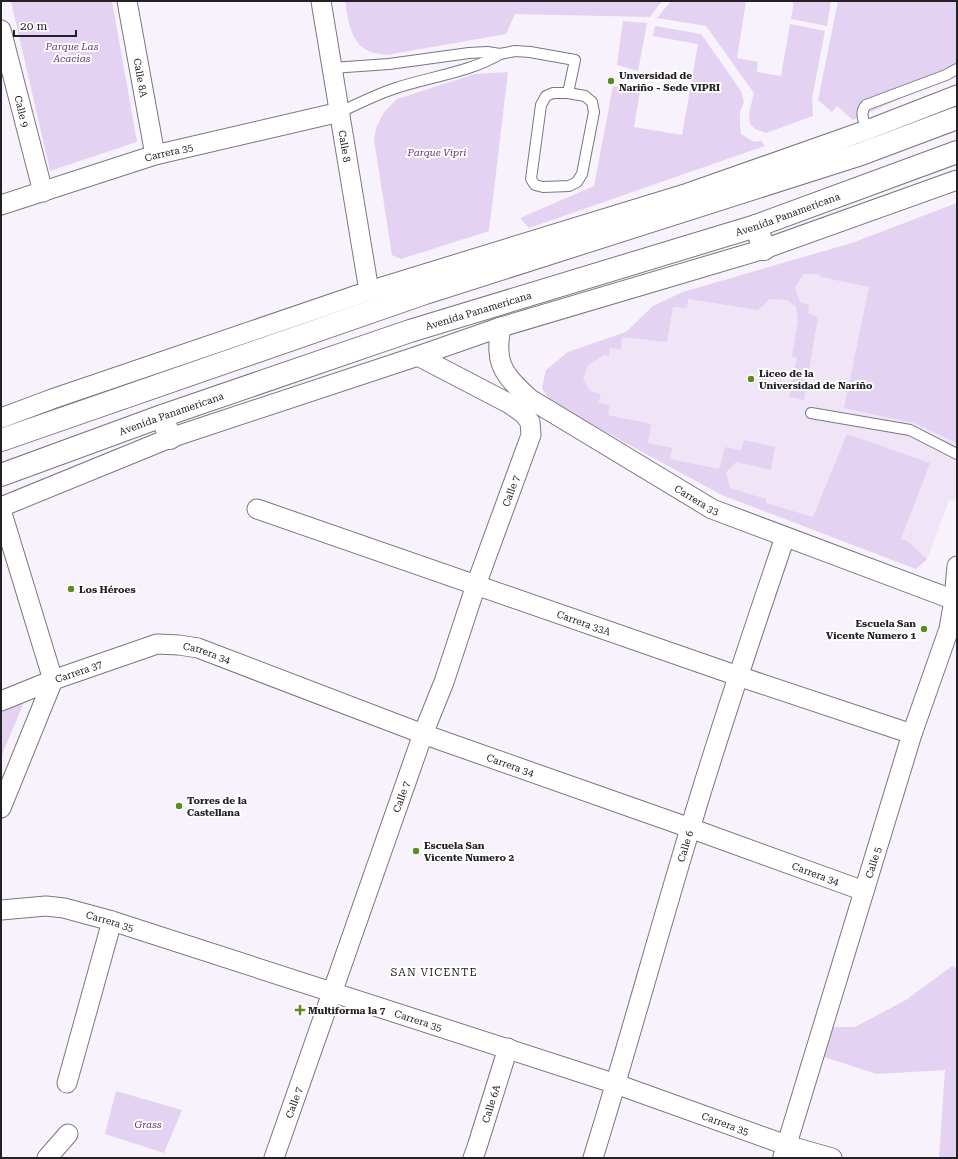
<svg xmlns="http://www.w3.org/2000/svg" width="958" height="1159" viewBox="0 0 958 1159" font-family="'Roboto Serif',serif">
  <rect width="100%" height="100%" fill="#f8f2fc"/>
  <polygon fill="#efe5f6" points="957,203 957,498 955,500 949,501 927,559 916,569 722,495 550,400 542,388 546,370 568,352 626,332 653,306 683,292 852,243"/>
  <g fill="#e4d2f2">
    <polygon points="11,1 112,1 137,142 50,171"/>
    <path d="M345,1h317l-12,16 -135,-3 -9,20 -119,21c-4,-1 -9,-1 -13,-2 -23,-6 -26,-32 -29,-52z"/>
    <polygon points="671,1 746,1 737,58 758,62 757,72 781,76 790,24 825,31 812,98 813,116 766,133 755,129 750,124 749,113 754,93 706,26 657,18"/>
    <polygon points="794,1 831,1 827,26 791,19"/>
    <polygon points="838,1 957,1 957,73 853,120 837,106 832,112 818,100"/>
    <polygon points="623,21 647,23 638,71 617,65"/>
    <polygon points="655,26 701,34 741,91 744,102 740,112 740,124 741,134 754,142 761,141 765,146 529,228 520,218 594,186 613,86 640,91 634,127 682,135 698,44 653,36"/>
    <polygon points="508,72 489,231 401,259 392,255 374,140 376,128 384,112 397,99 475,74"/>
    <polygon points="957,203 957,443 914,423 844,408 869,287 821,277 818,274 804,274 795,287 800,302 809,305 808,313 818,317 804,400 789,397 797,358 792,356 798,320 796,307 788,300 770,299 758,310 688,299 687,308 673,307 667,342 622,337 621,349 610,348 609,356 604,355 588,365 583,379 590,391 601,394 598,403 610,405 608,415 651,424 648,443 672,448 670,459 719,469 725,447 741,450 744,440 775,447 771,470 736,462 726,472 730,488 766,499 766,503 813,517 847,434 930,463 901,539 909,542 927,559 916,569 722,495 572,414 550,400 542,388 546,370 568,352 626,332 653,306 683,292 852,243"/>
    <polygon points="24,702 1,757 1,711"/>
    <polygon points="952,966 957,968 957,1158 939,1158 945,1070 877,1074 824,1057 833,1027 855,1027 906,1000"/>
    <polygon points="116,1091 182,1110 164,1153 105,1134"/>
  </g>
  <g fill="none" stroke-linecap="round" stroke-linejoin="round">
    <g stroke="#7b767f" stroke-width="12">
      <g id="service">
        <polyline points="332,68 389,64 469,53 487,52 500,54 515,51 530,52 575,60 568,93"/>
        <polygon points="553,93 568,93 585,96 592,102 594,112 582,174 577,182 569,186 543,187 535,185 531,179 541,105 546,96"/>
        <path d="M340,112c18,-8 37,-18 56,-24 33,-11 75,-16 104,-34"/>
        <path d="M867,130c-3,-9 -8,-17 -1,-25l80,-30 11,-6"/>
        <polyline points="811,413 910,430 957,454"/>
      </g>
    </g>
    <g stroke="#7b767f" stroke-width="21">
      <g id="minor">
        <path id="s1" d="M127,1l28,154"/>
        <path id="s2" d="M321,1l48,290"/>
        <path id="s3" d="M1,30l42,162"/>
        <path id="s4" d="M1,205l154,-50 185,-43"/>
        <path id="s5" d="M501,327c-1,8 -3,16 -2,24 0,21 18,36 31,48l182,110 245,92"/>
        <polyline points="1,418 52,399 369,291 688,193 867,130 957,95"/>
        <polyline points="1,507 170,438 418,356 501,327 764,249 957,180"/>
        <path id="s6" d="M257,509l481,167 174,58"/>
        <polyline points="1,510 53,680 1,808"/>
        <path id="s7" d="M1,701l52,-21 104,-36 22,1 19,3 225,86 267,94 174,63"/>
        <path id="s8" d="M1,910l45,-4 18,2 48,13 504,163 170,61 46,13"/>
        <polyline points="67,1083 112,921"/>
        <path id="s9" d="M783,1157l129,-423 37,-105 5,-29 3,-34"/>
        <polyline points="47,1158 68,1134"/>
        <path id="s10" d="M274,1158l149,-424 21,-52 32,-97 55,-150 -1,-13 -6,-8 -14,-10 -92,-48"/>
        <path id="s11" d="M473,1158l4,-11 31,-99"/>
        <path id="s12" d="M593,1158c34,-109 64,-220 97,-329 29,-98 62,-195 95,-292"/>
      </g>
    </g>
    <g stroke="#7b767f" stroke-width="24">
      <g id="primary">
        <polyline points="756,226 764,249"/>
        <polyline points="162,416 170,438"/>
        <polyline points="1,440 425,293 861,154 957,118"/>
        <path id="s13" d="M1,475l161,-59 248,-85 346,-105 201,-74"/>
      </g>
    </g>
    <use href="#service" stroke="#fff" stroke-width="10"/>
    <use href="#minor" stroke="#fff" stroke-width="19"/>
    <use href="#primary" stroke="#fff" stroke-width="22"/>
  </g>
  <g fill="#5b8b21" stroke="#fff" stroke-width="1.5">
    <circle cx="611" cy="81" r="4"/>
    <circle cx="751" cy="379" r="4"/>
    <circle cx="71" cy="589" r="4"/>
    <circle cx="924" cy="629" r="4"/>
    <circle cx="179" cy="806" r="4"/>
    <circle cx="416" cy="851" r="4"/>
    <path d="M298 1004h4v4h4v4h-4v4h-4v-4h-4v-4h4z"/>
  </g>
  <g text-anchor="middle" stroke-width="4" stroke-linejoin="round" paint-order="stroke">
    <g font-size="10" font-style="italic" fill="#5c3573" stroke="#fff">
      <text x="72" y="50">Parque Las<tspan x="72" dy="12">Acacias</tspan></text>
      <text x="437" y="156">Parque Vipri</text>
      <text x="148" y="1128">Grass</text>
    </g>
    <g font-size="10" font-weight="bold" fill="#232125" stroke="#fff" text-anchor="start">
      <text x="619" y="79">Unversidad de<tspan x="619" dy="12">Nariño - Sede VIPRI</tspan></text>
      <text x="759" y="377">Liceo de la<tspan x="759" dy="12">Universidad de Nariño</tspan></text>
      <text x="79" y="593">Los Héroes</text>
      <text x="916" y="627" text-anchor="end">Escuela San<tspan x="916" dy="12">Vicente Numero 1</tspan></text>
      <text x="187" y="804">Torres de la<tspan x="187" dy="12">Castellana</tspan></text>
      <text x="424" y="849">Escuela San<tspan x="424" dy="12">Vicente Numero 2</tspan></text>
      <text x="308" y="1014">Multiforma la 7</text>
    </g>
    <g font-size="10" fill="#232125" stroke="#fff">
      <text dy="4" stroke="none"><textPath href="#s1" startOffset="78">Calle 8A</textPath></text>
      <text dy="4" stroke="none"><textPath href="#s3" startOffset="84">Calle 9</textPath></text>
      <text dy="4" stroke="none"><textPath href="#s2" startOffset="147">Calle 8</textPath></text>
      <text dy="4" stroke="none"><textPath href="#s4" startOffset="176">Carrera 35</textPath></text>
      <text dy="4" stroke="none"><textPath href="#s13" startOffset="829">Avenida Panamericana</textPath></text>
      <text dy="4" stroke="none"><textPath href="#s13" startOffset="505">Avenida Panamericana</textPath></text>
      <text dy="4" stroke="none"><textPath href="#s13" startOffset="181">Avenida Panamericana</textPath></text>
      <text dy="4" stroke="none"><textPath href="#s10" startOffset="708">Calle 7</textPath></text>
      <text dy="4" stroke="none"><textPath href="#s5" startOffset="278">Carrera 33</textPath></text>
      <text dy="4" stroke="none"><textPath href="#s6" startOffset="346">Carrera 33A</textPath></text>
      <text dy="4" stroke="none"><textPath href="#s7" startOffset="217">Carrera 34</textPath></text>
      <text dy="4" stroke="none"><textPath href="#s7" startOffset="83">Carrera 37</textPath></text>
      <text dy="4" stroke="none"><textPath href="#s7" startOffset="541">Carrera 34</textPath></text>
      <text dy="4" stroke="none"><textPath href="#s10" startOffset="383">Calle 7</textPath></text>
      <text dy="4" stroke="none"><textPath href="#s12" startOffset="325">Calle 6</textPath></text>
      <text dy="4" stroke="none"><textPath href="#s9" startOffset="308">Calle 5</textPath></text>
      <text dy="4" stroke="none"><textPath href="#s7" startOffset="865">Carrera 34</textPath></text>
      <text dy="4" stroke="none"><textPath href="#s8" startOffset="111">Carrera 35</textPath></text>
      <text dy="4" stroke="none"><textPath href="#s8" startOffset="435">Carrera 35</textPath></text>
      <text dy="4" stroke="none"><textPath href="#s10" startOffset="59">Calle 7</textPath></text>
      <text dy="4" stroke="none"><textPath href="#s11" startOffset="57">Calle 6A</textPath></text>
      <text dy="4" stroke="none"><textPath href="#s8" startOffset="759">Carrera 35</textPath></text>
    </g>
    <g font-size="11" letter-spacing="1" fill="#232125" stroke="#fff">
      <text x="434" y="976">SAN VICENTE</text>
    </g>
  </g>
  <rect width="958" height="1159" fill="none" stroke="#232125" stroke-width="4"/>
  <path d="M14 30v6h62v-6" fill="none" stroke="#232125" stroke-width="2"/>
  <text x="20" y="30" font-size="12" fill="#232125" stroke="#ffffff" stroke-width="3" paint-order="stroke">20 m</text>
</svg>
